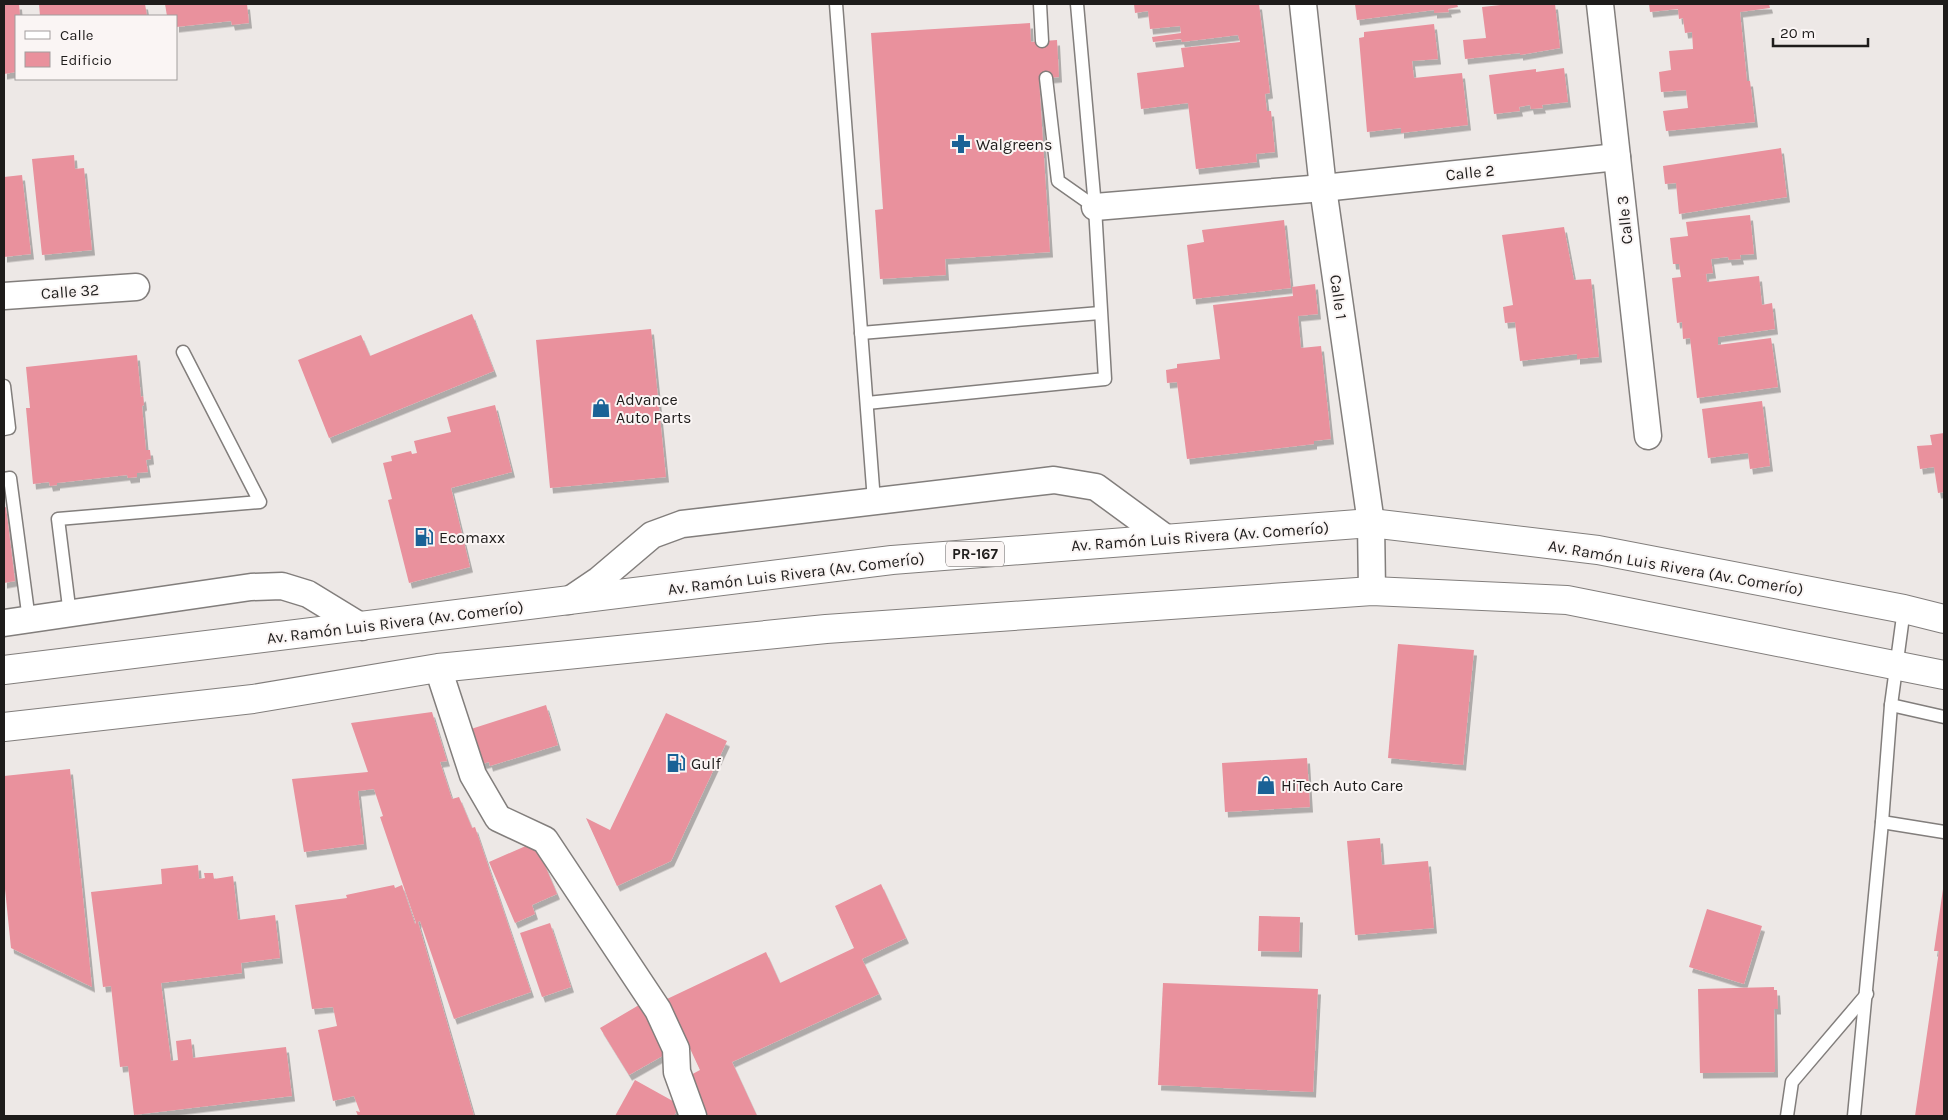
<svg xmlns="http://www.w3.org/2000/svg" width="1948" height="1120" viewBox="0 0 1948 1120" font-family="Karla,sans-serif">
  <defs>
    <filter id="shadow"><feDropShadow dx="3" dy="5.5" stdDeviation="0" flood-color="#0004"/></filter>
  </defs>
  <rect width="100%" height="100%" fill="#ede8e6"/>
  <g fill="#e9919d" filter="url(#shadow)">
    <polygon points="4,4 19,4 20,16 16,16 16,72 4,74"/>
    <polygon points="39,4 145,4 147,16 40,16"/>
    <polygon points="165,4 247,4 249,23 232,25 231,21 176,27 176,16 167,16"/>
    <polygon points="1134,4 1259,4 1270,93 1265,94 1267,111 1271,111 1275,152 1256,154 1257,162 1196,169 1188,103 1141,109 1137,73 1184,67 1181,48 1240,42 1238,35 1182,42 1181,39 1153,42 1152,37 1181,33 1180,26 1150,29 1148,11 1135,13"/>
    <polygon points="1355,4 1457,4 1458,7 1448,9 1449,12 1434,13 1434,10 1357,20"/>
    <polygon points="1510,4 1555,4 1560,48 1520,55 1520,53 1465,59 1463,40 1486,38 1482,7"/>
    <polygon points="1649,4 1769,4 1770,8 1740,12 1747,81 1750,81 1755,122 1666,131 1663,111 1688,108 1686,90 1661,92 1659,72 1671,70 1669,51 1693,49 1692,32 1685,33 1683,18 1679,19 1678,9 1650,12"/>
    <polygon points="1030,23 1031,42 1057,40 1059,77 1039,79 1050,252 945,259 946,275 880,279 875,210 883,209 871,33"/>
    <polygon points="1434,24 1438,59 1412,61 1414,78 1462,73 1468,125 1401,133 1401,128 1367,132 1359,38 1364,37 1364,32"/>
    <polygon points="1564,68 1568,102 1542,105 1543,108 1531,109 1530,105 1519,107 1520,111 1494,114 1489,75 1536,69 1536,72"/>
    <polygon points="1781,148 1787,197 1679,214 1676,183 1665,184 1663,166"/>
    <polygon points="74,155 75,169 84,168 92,250 42,255 32,159"/>
    <polygon points="22,175 31,254 4,257 4,177"/>
    <polygon points="1750,215 1754,254 1740,255 1741,259 1729,260 1728,257 1711,259 1713,273 1690,276 1706,274 1707,282 1759,276 1762,305 1772,303 1775,329 1718,337 1718,345 1771,338 1778,387 1697,398 1690,338 1683,339 1682,322 1677,323 1672,278 1681,277 1679,264 1673,264 1670,238 1688,236 1686,222"/>
    <polygon points="1284,220 1291,288 1193,299 1187,245 1204,242 1202,230"/>
    <polygon points="1564,227 1574,280 1591,279 1599,357 1577,359 1577,354 1520,361 1515,322 1505,323 1503,307 1513,305 1502,235"/>
    <polygon points="1315,284 1318,314 1298,316 1301,348 1321,346 1331,439 1314,441 1314,444 1187,459 1177,382 1167,383 1166,370 1177,368 1177,364 1220,359 1213,305 1293,296 1292,287"/>
    <polygon points="472,314 494,371 329,438 298,360 361,335 370,356"/>
    <polygon points="651,329 666,477 550,488 536,340"/>
    <polygon points="137,355 141,397 143,396 144,405 142,406 146,450 150,450 151,459 146,460 148,472 137,473 137,477 128,478 127,475 57,483 57,485 50,486 49,482 33,484 26,408 30,408 26,367"/>
    <polygon points="1762,401 1770,466 1750,469 1748,453 1708,458 1702,409"/>
    <polygon points="495,405 512,472 451,488 470,567 409,583 388,500 392,499 383,463 392,461 391,456 411,451 412,454 417,453 414,441 451,432 447,417"/>
    <polygon points="1944,433 1944,492 1938,493 1934,467 1920,469 1917,446 1932,445 1930,435"/>
    <polygon points="6,507 15,581 4,583 4,508"/>
    <polygon points="1398,644 1474,650 1463,765 1388,758"/>
    <polygon points="546,705 558,745 490,766 489,762 482,764 471,729"/>
    <polygon points="432,712 447,761 440,762 452,799 459,797 472,828 475,827 531,992 454,1019 420,921 418,922 474,1116 358,1116 356,1111 360,1112 354,1096 333,1101 318,1030 337,1026 333,1007 312,1009 295,905 347,898 346,895 394,885 395,888 402,885 415,924 416,923 380,817 383,816 374,789 358,791 364,844 304,852 292,779 368,772 351,723"/>
    <polygon points="666,713 727,741 671,861 617,886 586,818 610,830"/>
    <polygon points="1307,758 1310,807 1225,812 1222,763"/>
    <polygon points="70,769 92,987 11,948 4,879 4,776"/>
    <polygon points="1380,838 1382,865 1428,861 1434,928 1355,935 1347,841"/>
    <polygon points="535,842 557,894 532,905 535,914 515,923 489,862"/>
    <polygon points="198,865 199,879 205,878 204,873 213,873 214,879 233,876 238,920 275,915 280,958 241,963 242,973 161,983 171,1061 178,1060 176,1041 191,1039 193,1058 286,1047 292,1096 134,1115 128,1066 120,1067 111,986 103,987 91,892 162,884 161,869"/>
    <polygon points="881,884 906,938 862,959 879,994 732,1062 757,1116 703,1116 685,1078 700,1070 667,999 766,952 780,983 854,948 835,906"/>
    <polygon points="1943,889 1944,1116 1915,1116 1939,951 1934,951"/>
    <polygon points="1707,909 1762,926 1744,984 1689,967"/>
    <polygon points="1259,916 1300,917 1299,952 1258,951"/>
    <polygon points="550,923 571,987 542,997 520,933"/>
    <polygon points="1163,983 1318,989 1313,1092 1158,1085"/>
    <polygon points="1774,987 1774,990 1777,990 1778,1009 1774,1009 1775,1072 1700,1073 1698,989"/>
    <polygon points="639,1005 653,1029 673,1050 629,1075 600,1028"/>
    <polygon points="635,1080 680,1105 674,1116 615,1116"/>
  </g>
  <g fill="none" stroke-linecap="round" stroke-linejoin="round">
    <g stroke="#827e7c" stroke-width="15">
      <g id="lane">
        <polyline points="836,4 874,501"/>
        <polyline points="1040,4 1042,41"/>
        <polyline points="1046,78 1058,181 1095,207"/>
        <polyline points="861,333 1100,313"/>
        <polyline points="4,386 9,428 4,429"/>
        <polyline points="867,403 1105,379 1095,207 1077,4"/>
        <polyline points="4,479 10,478 29,620"/>
        <polyline points="70,615 58,519 260,502 183,352"/>
        <polyline points="1891,705 1944,717"/>
        <polyline points="1882,822 1944,832"/>
        <polyline points="1787,1116 1792,1082 1867,994"/>
        <polyline points="1854,1116 1882,822 1891,705 1904,609"/>
      </g>
    </g>
    <g stroke="#827e7c" stroke-width="29">
      <g id="street">
        <polyline points="1303,4 1323,188 1371,523 1372,591"/>
        <polyline points="1600,4 1648,436"/>
        <polyline points="1095,207 1323,188 1617,157"/>
        <polyline points="4,296 136,287"/>
        <polyline points="568,601 599,580 652,535 682,524 1054,480 1096,487 1167,539"/>
        <polyline points="4,623 251,587 282,586 308,594 362,627"/>
        <polyline points="438,668 473,775 498,818 545,840 658,1010 676,1049 677,1072 693,1116"/>
      </g>
    </g>
    <g stroke="#827e7c" stroke-width="30">
      <g id="primary">
        <polyline points="4,670 892,560 1371,523 1598,550 1904,609 1944,619"/>
        <polyline points="4,727 253,699 438,668 826,629 1372,591 1567,600 1944,675"/>
      </g>
    </g>
    <use href="#lane" stroke="#fff" stroke-width="12"/>
    <use href="#street" stroke="#fff" stroke-width="26"/>
    <use href="#primary" stroke="#fff" stroke-width="28"/>
  </g>
  <defs>
    <g id="pharmacy-bare" transform="scale(1.5)"><path d="M-2-6h4v4h4v4h-4v4h-4v-4h-4v-4h4Z" fill="#1a6296" stroke="#faf5f4" stroke-width="2.5" paint-order="stroke"/></g>
    <g id="shop-bare" transform="scale(1.5)"><path d="M-5-2.5h2.3a2.7 3.5 0 0 1 5.4 0H5L5.5 6h-11ZM-1.5-2.5h3a1.5 2.3 0 0 0-3 0Z" fill="#1a6296" stroke="#faf5f4" stroke-width="2.5" paint-order="stroke"/></g>
    <g id="fuel-bare" transform="scale(1.5)"><path d="M-5.5-6h7V0h2V4h1.3V-2.5L3-4.5l.8-.8L6-3V5H2.5V1h-1V6h-7ZM-4.2-4.7v3.2H.2V-4.7Z" fill="#1a6296" stroke="#faf5f4" stroke-width="2.5" paint-order="stroke"/></g>
  </defs>
  <g fill-rule="evenodd">
    <use href="#pharmacy-bare" x="961" y="144"/>
    <use href="#shop-bare" x="601" y="408"/>
    <use href="#fuel-bare" x="424" y="537"/>
    <use href="#fuel-bare" x="676" y="763"/>
    <use href="#shop-bare" x="1266" y="785"/>
  </g>
  <g text-anchor="middle" stroke-width="4" stroke-linejoin="round" paint-order="stroke">
    <rect fill="#faf5f4" stroke="#605d5c" stroke-width="1" x="946" y="541.5" width="58" height="25" rx="4"/>
    <g font-size="15" font-weight="bold" fill="#1e1c1b">
      <text x="975" y="559">PR-167</text>
    </g>
    <g font-size="16" fill="#1e1c1b" stroke="#faf5f4" text-anchor="start">
      <text x="976" y="150">Walgreens</text>
      <text x="616" y="405">Advance<tspan x="616" dy="18">Auto Parts</tspan></text>
      <text x="439" y="543">Ecomaxx</text>
      <text x="691" y="769">Gulf</text>
      <text x="1281" y="791">HiTech Auto Care</text>
    </g>
    <g font-size="16" fill="#1e1c1b" stroke="#faf5f4">
      <text transform="translate(1470 172) rotate(-6)" y="6">Calle 2</text>
      <text transform="translate(1624 220) rotate(-96)" y="6">Calle 3</text>
      <text transform="translate(70 291) rotate(-4)" y="6">Calle 32</text>
      <text transform="translate(1339 297) rotate(82)" y="6">Calle 1</text>
      <text transform="translate(1200 536) rotate(-4)" y="6">Av. Ramón Luis Rivera (Av. Comerío)</text>
      <text transform="translate(1676 567) rotate(10)" y="6">Av. Ramón Luis Rivera (Av. Comerío)</text>
      <text transform="translate(796 573) rotate(-7)" y="6">Av. Ramón Luis Rivera (Av. Comerío)</text>
      <text transform="translate(395 622) rotate(-7)" y="6">Av. Ramón Luis Rivera (Av. Comerío)</text>
    </g>
  </g>
  <rect width="1948" height="1120" fill="none" stroke="#1e1c1b" stroke-width="10"/>
  <rect x="15" y="15" width="162" height="65" fill="#faf5f4" stroke="#a29e9d"/>
  <rect x="25" y="31" width="25" height="8" fill="#ffffff" stroke="#a29e9d"/>
  <text x="60" y="40" font-size="15" fill="#1e1c1b">Calle</text>
  <rect x="25" y="52" width="25" height="15" fill="#e9919d" stroke="#a29e9d"/>
  <text x="60" y="65" font-size="15" fill="#1e1c1b">Edificio</text>
  <path d="M1773 38v8h95v-8" fill="none" stroke="#1e1c1b" stroke-width="2.5"/>
  <text x="1780" y="38" font-size="15" fill="#1e1c1b" stroke="#faf5f4" stroke-width="4" paint-order="stroke">20 m</text>
</svg>
